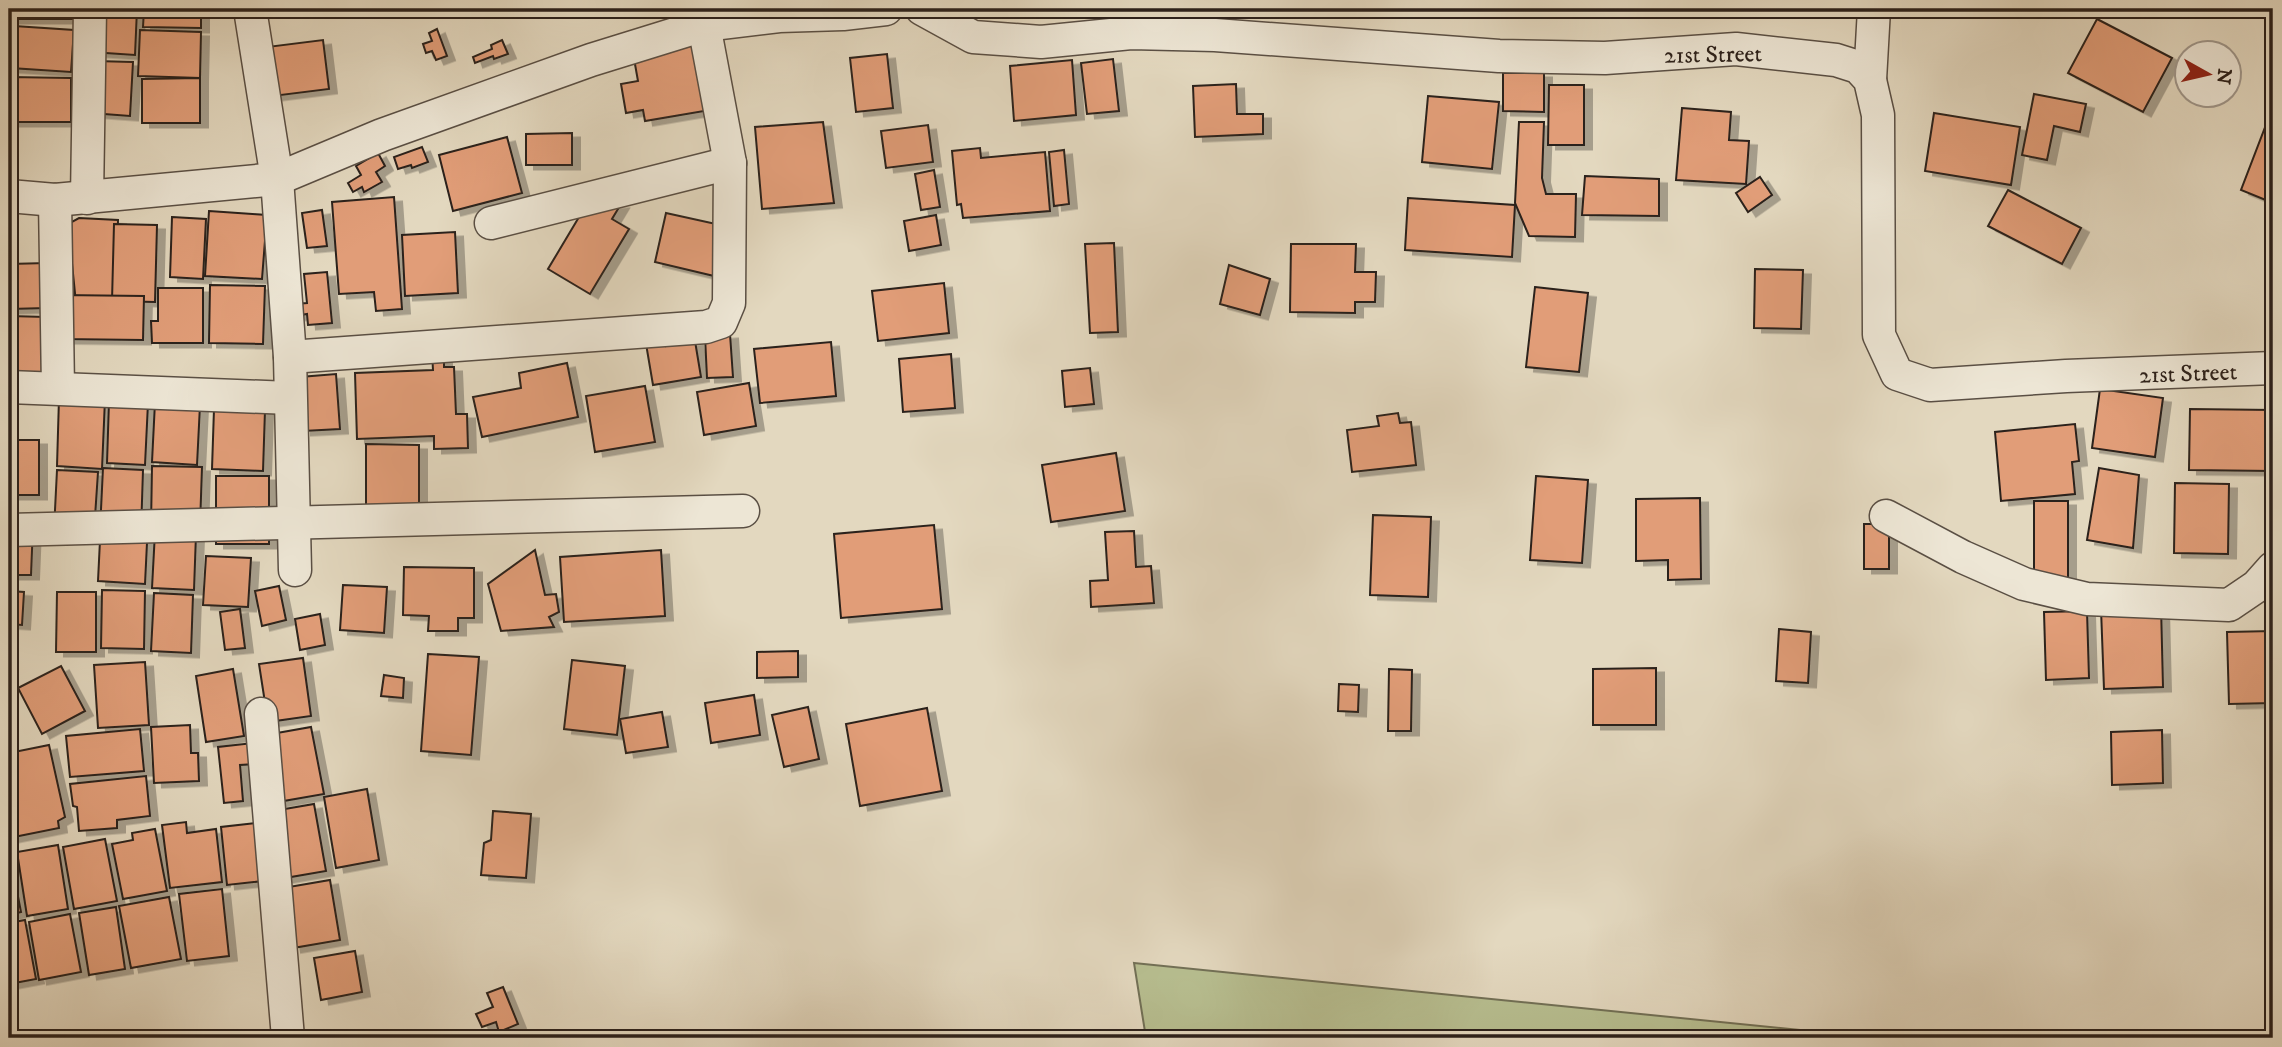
<svg xmlns="http://www.w3.org/2000/svg" width="2282" height="1047" viewBox="0 0 2282 1047" font-family="'IM FELL DW Pica',serif">
  <defs>
    <filter id="shadow"><feDropShadow dx="8" dy="4.5" stdDeviation="0" flood-color="#0004"/></filter>
  </defs>
  <rect width="100%" height="100%" fill="#e3d8bf"/>
  <filter id="stains"><feTurbulence type="fractalNoise" baseFrequency=".00286" numOctaves="4"/><feColorMatrix values="0 0 0 0 .2 0 0 0 0 .09 0 0 0 0 .02 0 0 0 .5 -.17"/></filter>
  <radialGradient id="worn" r=".72"><stop offset=".6" stop-color="#630" stop-opacity="0"/><stop offset="1" stop-color="#630" stop-opacity=".3"/></radialGradient>
  <polygon fill="#b7be90" stroke="#727056" stroke-width="2" points="1134,963 1879,1038 1146,1038"/>
  <g fill="#e19d78" stroke="#2c211b" stroke-width="2" filter="url(#shadow)">
    <rect x="11" y="9" width="63" height="10"/>
    <polygon points="94,9 137,9 135,55 91,52"/>
    <polygon points="144,9 216,9 216,13 201,13 201,28 143,27"/>
    <polygon points="2097,19 2172,58 2143,112 2068,73"/>
    <polygon points="14,26 74,30 71,72 11,68"/>
    <polygon points="437,29 447,56 436,60 432,51 426,53 423,44 432,41 429,33"/>
    <polygon points="140,30 201,32 200,78 138,76"/>
    <polygon points="323,40 329,89 265,97 259,48"/>
    <polygon points="502,40 508,54 494,59 493,56 475,63 473,57 492,49 491,45"/>
    <polygon points="699,42 710,110 645,121 643,110 626,113 621,84 638,81 633,53"/>
    <polygon points="887,54 893,108 856,112 850,58"/>
    <polygon points="1113,59 1119,111 1087,114 1081,63"/>
    <polygon points="1072,60 1076,115 1014,121 1010,66"/>
    <polygon points="95,61 133,62 130,116 91,113"/>
    <polygon points="1503,73 1544,73 1544,112 1503,111"/>
    <polygon points="9,77 71,78 71,122 9,122"/>
    <polygon points="200,78 200,123 142,123 142,79"/>
    <polygon points="1236,84 1237,114 1263,114 1263,134 1195,137 1193,86"/>
    <polygon points="1549,85 1584,85 1584,145 1548,145"/>
    <polygon points="2034,94 2086,104 2080,132 2054,126 2047,160 2022,155"/>
    <polygon points="1428,96 1499,102 1492,169 1422,162"/>
    <polygon points="1682,108 1731,112 1729,140 1749,141 1746,184 1676,180"/>
    <polygon points="1934,113 2020,127 2011,185 1925,171"/>
    <polygon points="2269,117 2273,119 2273,203 2241,190"/>
    <polygon points="823,122 834,203 762,209 755,127"/>
    <polygon points="1519,122 1544,122 1542,178 1546,194 1576,194 1575,237 1529,236 1515,203"/>
    <polygon points="928,125 933,162 886,168 881,131"/>
    <polygon points="572,133 572,165 526,165 526,134"/>
    <polygon points="507,137 522,193 453,211 439,155"/>
    <polygon points="422,147 428,162 412,168 411,165 398,169 394,157"/>
    <polygon points="980,148 981,158 1045,152 1050,211 963,218 961,204 957,205 952,151"/>
    <polygon points="1064,150 1069,204 1054,206 1049,152"/>
    <polygon points="378,153 385,166 376,172 382,182 364,192 362,187 353,192 348,183 361,175 356,166"/>
    <polygon points="934,170 940,207 921,210 915,174"/>
    <polygon points="1585,176 1659,179 1659,216 1582,215"/>
    <polygon points="1760,177 1772,195 1748,212 1736,193"/>
    <polygon points="2008,190 2081,228 2062,264 1988,226"/>
    <polygon points="394,197 402,309 376,311 374,292 339,294 332,202"/>
    <polygon points="1408,198 1515,205 1512,257 1405,250"/>
    <polygon points="621,204 612,219 629,229 590,294 548,269 585,207"/>
    <polygon points="322,210 327,246 307,248 302,213"/>
    <polygon points="209,211 267,215 262,279 205,276"/>
    <polygon points="666,213 725,226 714,276 655,262"/>
    <polygon points="936,215 941,245 909,251 904,221"/>
    <polygon points="172,217 206,219 203,279 170,277"/>
    <polygon points="79,218 118,220 116,304 76,303 68,224"/>
    <polygon points="114,224 157,225 155,302 112,301"/>
    <polygon points="455,232 458,293 405,296 402,235"/>
    <polygon points="1114,243 1118,332 1090,333 1085,244"/>
    <polygon points="1291,244 1356,244 1355,272 1376,272 1375,302 1355,302 1355,313 1290,312"/>
    <polygon points="47,263 47,308 9,309 9,264"/>
    <polygon points="1229,265 1270,279 1260,315 1220,304"/>
    <polygon points="1755,269 1803,270 1801,329 1754,328"/>
    <polygon points="327,272 332,323 308,325 307,314 295,316 294,304 307,303 304,274"/>
    <polygon points="944,283 949,333 878,341 872,291"/>
    <polygon points="210,285 265,286 263,344 209,343"/>
    <polygon points="1535,287 1588,293 1579,372 1526,367"/>
    <polygon points="158,288 203,288 203,343 152,343 151,321 158,321"/>
    <polygon points="61,295 144,296 143,340 61,339"/>
    <polygon points="9,316 47,317 45,378 9,377"/>
    <polygon points="663,328 666,346 695,341 701,377 653,385 644,332"/>
    <polygon points="730,334 733,377 707,378 705,336"/>
    <polygon points="831,342 836,396 760,403 754,349"/>
    <polygon points="432,352 444,352 444,367 454,367 456,414 467,414 468,448 434,449 434,436 357,439 355,373 433,370"/>
    <polygon points="951,354 955,408 903,412 899,359"/>
    <polygon points="567,363 578,417 482,437 473,397 521,388 519,373"/>
    <polygon points="1090,368 1094,404 1065,407 1062,371"/>
    <polygon points="336,374 340,429 303,431 300,377"/>
    <polygon points="749,383 756,426 704,435 697,392"/>
    <polygon points="645,386 655,442 595,452 586,396"/>
    <polygon points="2100,389 2163,398 2155,457 2092,448"/>
    <polygon points="59,398 105,399 102,469 57,466"/>
    <polygon points="109,401 148,403 145,465 107,463"/>
    <polygon points="155,402 200,405 197,465 152,462"/>
    <polygon points="214,409 265,410 263,471 212,469"/>
    <polygon points="2190,409 2273,410 2273,471 2189,470"/>
    <polygon points="1398,413 1400,423 1411,422 1416,465 1352,472 1347,430 1379,426 1377,416"/>
    <polygon points="2075,424 2079,461 2072,462 2075,494 2001,501 1995,432"/>
    <rect x="9" y="440" width="30" height="55"/>
    <polygon points="366,444 419,445 419,512 366,512"/>
    <polygon points="1116,453 1125,511 1051,522 1042,465"/>
    <polygon points="152,466 202,467 200,526 151,526"/>
    <polygon points="103,468 143,470 141,532 100,530"/>
    <polygon points="2099,468 2139,475 2133,548 2087,540"/>
    <polygon points="57,470 98,472 94,532 54,530"/>
    <rect x="216" y="476" width="53" height="68"/>
    <polygon points="1536,476 1588,480 1582,563 1530,560"/>
    <polygon points="2175,483 2229,484 2228,554 2174,553"/>
    <polygon points="1700,498 1701,579 1668,580 1668,560 1636,561 1636,499"/>
    <polygon points="2034,501 2068,501 2068,578 2034,579"/>
    <polygon points="1373,515 1431,517 1428,597 1370,595"/>
    <polygon points="101,520 148,522 145,584 98,581"/>
    <polygon points="9,524 33,525 31,575 9,575"/>
    <rect x="1864" y="524" width="25" height="45"/>
    <polygon points="934,525 942,609 841,618 834,534"/>
    <polygon points="1134,531 1136,567 1151,566 1154,603 1091,607 1090,581 1108,580 1105,532"/>
    <polygon points="155,532 196,534 194,590 152,588"/>
    <polygon points="535,550 545,595 556,594 559,612 549,617 554,627 501,631 488,584"/>
    <polygon points="661,550 665,616 564,622 560,557"/>
    <polygon points="206,556 251,558 248,607 203,605"/>
    <polygon points="404,567 474,568 474,618 458,618 458,631 428,631 429,616 403,615"/>
    <polygon points="343,585 387,587 384,633 340,630"/>
    <polygon points="279,586 286,620 262,626 255,591"/>
    <polygon points="102,590 145,591 144,649 101,648"/>
    <polygon points="9,591 24,592 22,625 9,624"/>
    <polygon points="57,592 96,592 96,652 56,652"/>
    <polygon points="154,593 193,595 191,653 151,651"/>
    <polygon points="2161,606 2163,687 2104,689 2101,609"/>
    <polygon points="240,609 245,648 225,650 220,612"/>
    <polygon points="2087,611 2089,678 2046,680 2044,612"/>
    <polygon points="320,614 325,645 300,650 295,619"/>
    <polygon points="1779,629 1811,632 1808,683 1776,681"/>
    <polygon points="2273,631 2273,703 2229,704 2227,632"/>
    <polygon points="798,651 798,677 757,678 757,652"/>
    <polygon points="428,654 479,657 471,755 421,751"/>
    <polygon points="303,658 311,716 268,722 259,664"/>
    <polygon points="572,660 625,666 617,735 564,729"/>
    <polygon points="145,662 149,725 98,728 94,665"/>
    <polygon points="61,666 85,711 42,734 18,688"/>
    <polygon points="1656,668 1656,725 1593,725 1593,669"/>
    <polygon points="233,669 244,736 206,742 196,676"/>
    <polygon points="1389,669 1412,670 1411,731 1388,731"/>
    <polygon points="384,675 404,678 403,698 381,696"/>
    <polygon points="1339,684 1359,685 1358,712 1338,711"/>
    <polygon points="754,695 760,735 711,743 705,703"/>
    <polygon points="808,707 819,759 784,767 772,715"/>
    <polygon points="927,708 942,791 860,806 846,724"/>
    <polygon points="662,712 668,747 626,753 620,719"/>
    <polygon points="190,725 191,753 198,753 199,781 154,783 151,727"/>
    <polygon points="311,727 324,794 272,803 260,736"/>
    <polygon points="140,729 144,771 70,777 66,736"/>
    <polygon points="2162,730 2163,783 2112,785 2111,732"/>
    <polygon points="253,743 256,764 240,765 243,801 224,803 218,747"/>
    <polygon points="49,745 65,817 58,821 59,828 9,838 9,753"/>
    <polygon points="146,776 150,816 117,820 117,828 79,831 77,807 73,806 70,784"/>
    <polygon points="367,789 379,860 336,868 324,797"/>
    <polygon points="314,804 326,871 285,878 273,811"/>
    <polygon points="493,811 531,814 526,878 481,875 484,843 491,840"/>
    <polygon points="186,822 187,833 216,829 222,882 170,888 162,825"/>
    <polygon points="256,823 263,881 227,885 221,827"/>
    <polygon points="155,829 167,891 123,899 112,844 133,840 132,833"/>
    <polygon points="105,839 117,901 74,909 63,847"/>
    <polygon points="58,845 68,909 27,916 17,852"/>
    <polygon points="9,850 21,912 9,915"/>
    <polygon points="330,880 340,940 293,948 283,888"/>
    <polygon points="222,889 229,956 187,961 179,894"/>
    <polygon points="169,897 181,959 131,968 119,906"/>
    <polygon points="116,907 125,969 89,975 79,913"/>
    <polygon points="70,914 81,972 39,980 29,922"/>
    <polygon points="25,920 36,979 9,984 9,923"/>
    <polygon points="355,951 362,992 321,1000 314,958"/>
    <polygon points="503,987 518,1024 499,1032 496,1022 482,1027 476,1014 493,1007 487,993"/>
    <polygon points="472,1034 517,1036 516,1038 472,1038"/>
  </g>
  <g fill="none" stroke-linecap="round" stroke-linejoin="round">
    <g stroke="#5a4f44" stroke-width="35">
      <g id="street">
        <polyline points="250,9 277,179 290,357 295,570"/>
        <polyline points="922,9 973,37 1041,42 1131,33 1215,35 1499,56 1605,58 1736,49 1836,60 1858,67 1870,80 1878,115 1879,335 1897,374 1930,385 2066,376 2273,368"/>
        <polyline points="1870,80 1874,9"/>
        <polyline points="9,196 55,200 277,179 382,135 591,60 704,25 779,16 843,14 886,9"/>
        <polyline points="87,198 90,9"/>
        <polyline points="55,200 58,388"/>
        <polyline points="491,223 730,163"/>
        <polyline points="290,357 706,327 721,322 729,303 730,163 704,25"/>
        <polyline points="9,387 290,398"/>
        <polyline points="1886,516 1963,557 2024,584 2087,599 2229,605 2257,586 2273,568"/>
        <polyline points="9,530 743,511"/>
        <polyline points="261,714 288,1038"/>
      </g>
    </g>
    <use href="#street" stroke="#ede6d5" stroke-width="32"/>
  </g>
  <g text-anchor="middle" stroke-width="6" stroke-linejoin="round" paint-order="stroke">
    <g font-size="24" fill="#2c211b" stroke="#ede6d5">
      <text transform="translate(1713 54) rotate(-1)" y="8">21st Street</text>
      <text transform="translate(2188 373) rotate(-2)" y="8">21st Street</text>
    </g>
  </g>
  <rect width="2282" height="1047" fill="none" stroke="#e3d8bf" stroke-width="35"/>
  <rect x="10" y="10" width="2261" height="1026" fill="none" stroke="#2c211b" stroke-width="3.5"/>
  <rect x="18" y="18" width="2247" height="1012" fill="none" stroke="#2c211b" stroke-width="2"/>
  <g transform="translate(2208 74) rotate(98)"><circle r="33" fill="#ede6d5" stroke="#a0978b" stroke-width="2"/>
  <path d="M0-5L12 26L0 18L-12 26Z" fill="#8f2418"/>
  <text y="-10" font-size="19" font-weight="bold" text-anchor="middle" fill="#2c211b">N</text>
  </g>
  <rect width="100%" height="100%" filter="url(#stains)"/>
  <rect width="100%" height="100%" fill="url(#worn)"/>
</svg>
